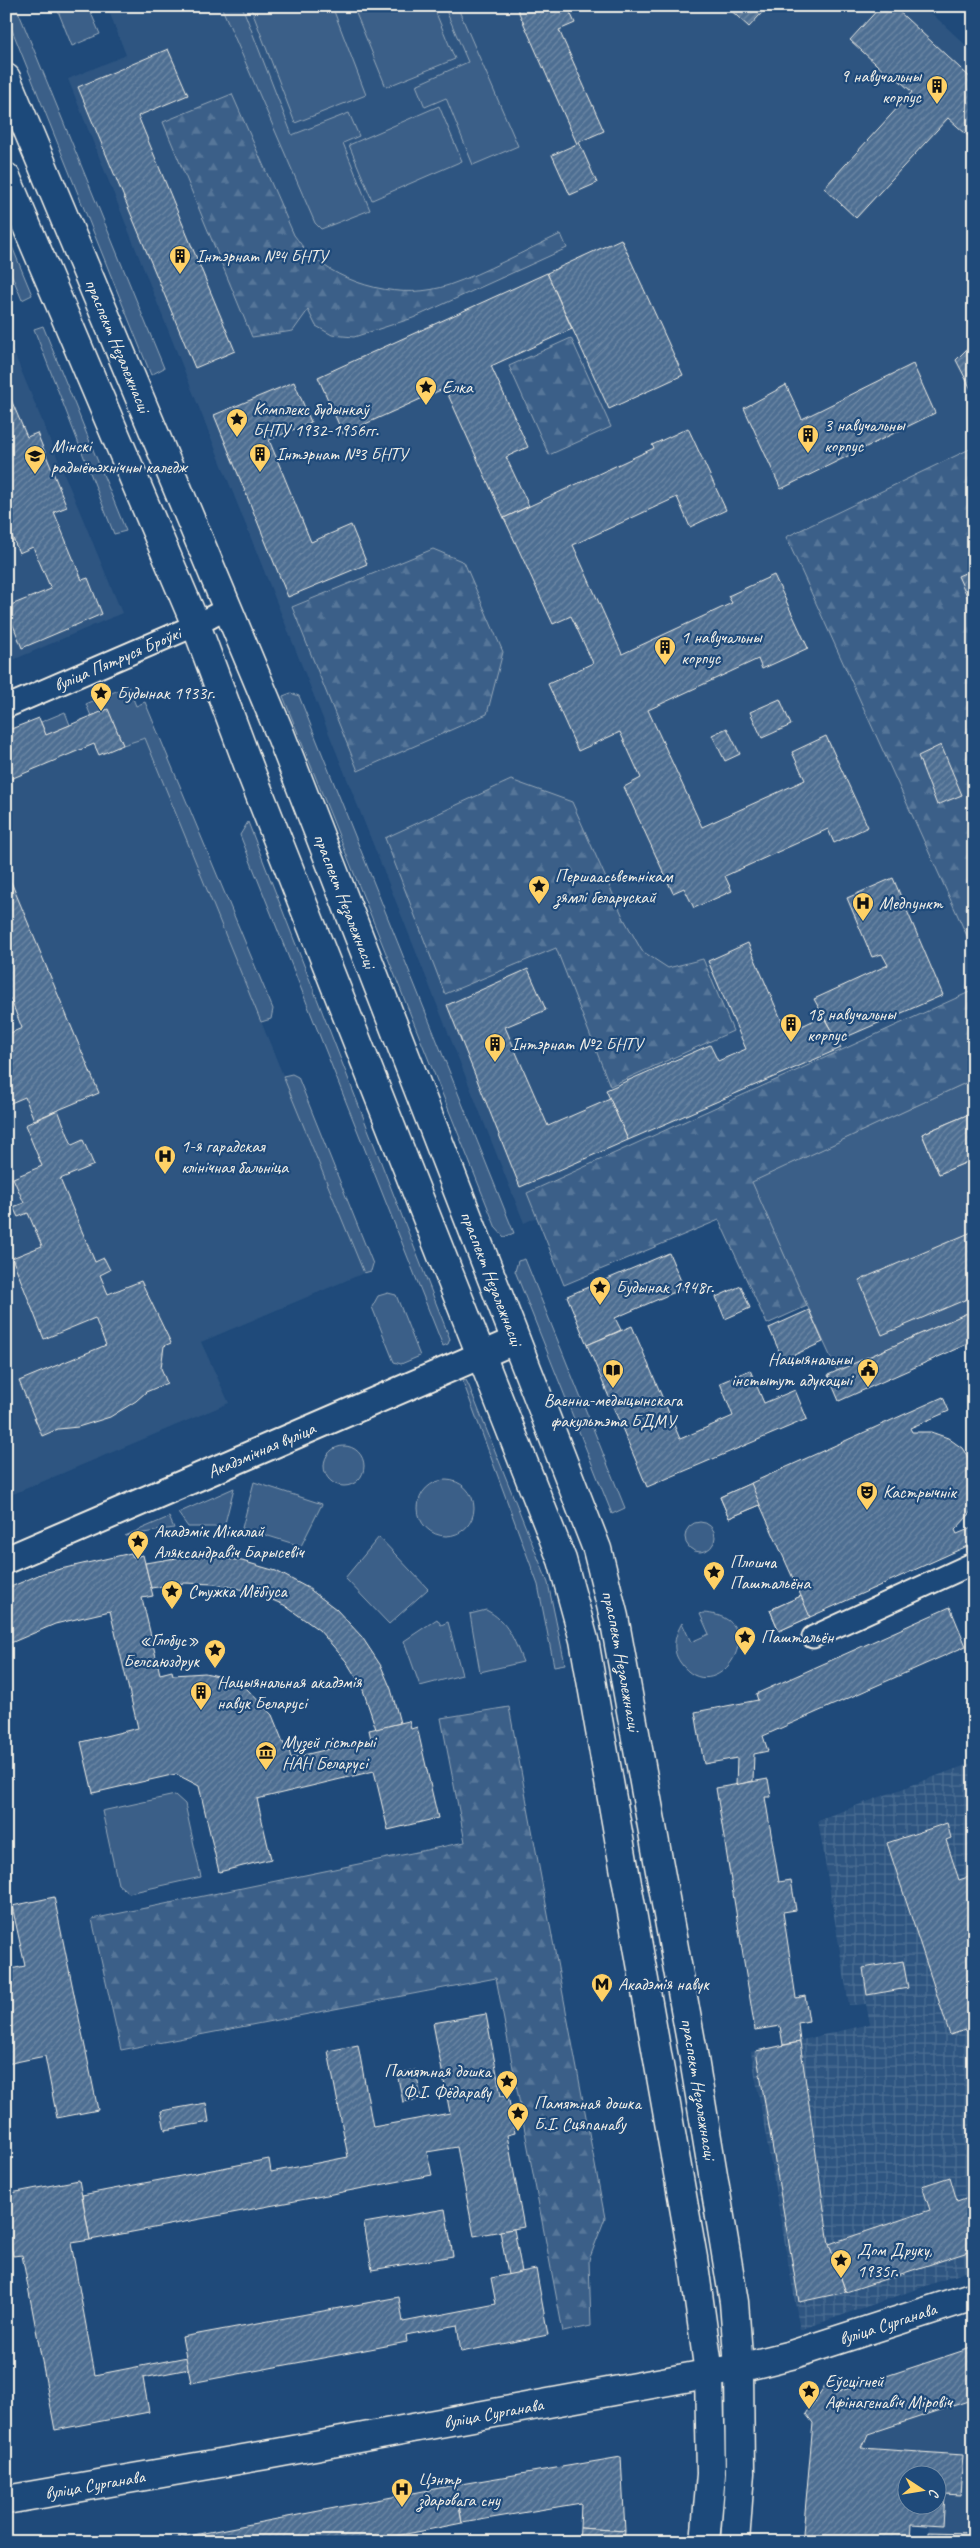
<svg xmlns="http://www.w3.org/2000/svg" width="980" height="2548" viewBox="0 0 980 2548" font-family="Caveat,sans-serif">
  <defs>
    <pattern id="industrial-grid" width="8" height="8" patternUnits="userSpaceOnUse" patternTransform="scale(1.25)"><rect width="8" height="8" fill="#2d5581"/><path d="M0 4h8M4 0v8" fill="none" stroke="#4c6e93"/></pattern>
    <pattern id="forest-firs" width="22" height="20" patternUnits="userSpaceOnUse" patternTransform="scale(1.25)"><rect width="22" height="20" fill="#3a5f88"/><path d="M5 1l3.5 6h-7zM16 11l3.5 6h-7z" fill="#577699"/></pattern>
    <pattern id="building-hatch" width="6" height="6" patternUnits="userSpaceOnUse" patternTransform="scale(1.25)"><rect width="6" height="6" fill="#4d6e92"/><path d="M-1 1l2-2M0 6l6-6M5 7l2-2" fill="none" stroke="#708aa6"/></pattern>
  </defs>
  <rect width="100%" height="100%" fill="#1f4a7a"/>
  <filter id="ink" filterUnits="userSpaceOnUse"><feTurbulence type="fractalNoise" baseFrequency=".02" numOctaves="2"/><feDisplacementMap in="SourceGraphic" scale="10" xChannelSelector="R" yChannelSelector="G"/><feConvolveMatrix kernelMatrix="1 2 1 2 8 2 1 2 1" color-interpolation-filters="sRGB"/></filter>
  <g filter="url(#ink)">
    <g fill="#2d5581" fill-rule="evenodd">
      <polygon points="107,6 924,6 974,53 974,1018 524,1223 68,79 126,55"/>
      <polygon points="6,334 122,613 6,663"/>
      <polygon points="145,738 364,1273 201,1342 229,1403 6,1497 6,781 94,744 99,755"/>
      <path d="M974,2347v195h-46l1,-18h-18l-1,18h-66l-36,-3 -5,-5 10,-111 -7,-9 20,-30 9,9zM908,2476h30v30h-30z"/>
    </g>
    <polygon fill="url(#industrial-grid)" points="974,1762 974,2269 800,2330 751,2052 870,2024 866,2004 849,2005 818,1820"/>
    <g fill="#3a5f88" stroke="#97a8b8">
      <polygon points="6,6 16,6 164,368 151,375 6,15"/>
      <polygon points="56,6 88,6 100,34 72,46"/>
      <polygon points="221,6 242,6 292,135 349,113 359,136 343,143 370,210 321,229 315,223"/>
      <polygon points="250,6 332,6 366,95 295,123"/>
      <polygon points="353,6 433,6 455,59 386,87"/>
      <polygon points="444,6 457,6 518,146 473,165 446,98 425,107 416,85 468,62"/>
      <polygon points="439,106 462,161 372,200 349,145"/>
      <polygon points="6,232 32,295 22,300 6,261"/>
      <polygon points="43,326 126,531 114,534 34,329"/>
      <polygon points="128,686 136,706 145,702 273,1009 271,1019 261,1022 145,738 123,745 108,710 91,716 86,704"/>
      <polygon points="291,693 299,696 514,1233 504,1237 496,1228 283,696"/>
      <polygon points="65,712 70,725 46,735 41,722"/>
      <polygon points="248,822 450,1339 448,1344 443,1346 240,835"/>
      <polygon points="292,1074 298,1077 373,1264 371,1271 364,1273 283,1076"/>
      <polygon points="974,1079 974,1310 837,1371 751,1182"/>
      <polygon points="525,1259 625,1508 612,1514 515,1271 518,1261"/>
      <polygon points="388,1293 396,1295 420,1356 401,1364 394,1362 372,1307 378,1296"/>
      <polygon points="462,1379 466,1380 469,1386 548,1583 565,1664 554,1666 538,1585"/>
      <circle cx="344" cy="1466" r="20"/>
      <circle cx="446" cy="1508" r="28"/>
      <polygon points="254,1482 322,1504 301,1546 242,1528"/>
      <polygon points="234,1488 224,1527 188,1527 178,1513"/>
      <polygon points="169,1517 174,1528 125,1536"/>
      <circle cx="700" cy="1537" r="15"/>
      <polygon points="379,1537 428,1589 389,1624 345,1578"/>
      <path d="M486,1610c22,11 28,30 37,52l-43,10 -10,-58z"/>
      <path d="M703,1613c75,4 13,102 -23,49 -9,-13 -5,-27 2,-39l9,19 18,-8 -9,-20z"/>
      <polygon points="437,1619 441,1625 448,1622 462,1675 420,1686 404,1641"/>
      <polygon points="175,1795 185,1804 201,1877 129,1893 118,1884 102,1811"/>
    </g>
    <g fill="url(#forest-firs)" stroke="#97a8b8">
      <path d="M232,94l62,141c5,6 9,13 14,18 36,33 95,48 141,32 35,-12 77,-35 112,-51l6,14 -154,70 -59,19 -22,-2 -16,-9 -8,-16 -15,21 -41,6 -89,-215z"/>
      <polygon points="571,338 611,427 549,455 509,366"/>
      <polygon points="974,447 974,933 967,936 786,537"/>
      <polygon points="433,549 464,562 503,652 487,714 358,771 292,607"/>
      <polygon points="511,780 572,802 624,919 642,951 668,968 703,959 733,1031 610,1086 556,948 445,994 385,838"/>
      <polygon points="974,990 974,1079 752,1182 807,1306 767,1324 719,1220 564,1285 527,1193"/>
      <polygon points="509,1707 605,2218 589,2260 591,2326 563,2332 496,1978 121,2050 92,1919 465,1842 441,1718"/>
    </g>
    <g fill="url(#building-hatch)" stroke="#f4f1e8" fill-rule="evenodd">
      <polygon points="516,6 567,6 575,23 559,30 604,131 579,142 597,183 570,195 552,155 577,144"/>
      <polygon points="726,6 768,6 749,27"/>
      <polygon points="881,6 893,6 974,81 974,141 948,118 856,218 824,188 912,92 890,72 888,75 850,40"/>
      <polygon points="168,49 188,95 138,116 235,351 195,368 78,87"/>
      <polygon points="621,239 683,375 609,409 547,273"/>
      <polygon points="547,273 572,329 491,366 528,447 506,457 529,506 504,518 445,388 343,434 318,377"/>
      <polygon points="974,342 974,395 956,360"/>
      <polygon points="913,364 935,413 781,489 744,408 786,385 802,419"/>
      <polygon points="294,382 311,422 269,440 311,542 351,525 367,564 288,597 214,415"/>
      <polygon points="6,388 27,437 37,433 67,507 54,512 82,580 88,578 102,614 22,648 6,607 51,589 33,547 19,553 6,522"/>
      <polygon points="688,428 726,510 690,527 677,497 573,545 622,654 732,603 728,596 774,575 808,648 762,669 758,659 648,710 702,827 805,780 792,752 826,736 868,827 834,843 828,829 725,876 732,891 694,908 684,888 673,893 624,787 641,778 620,732 578,751 548,684 593,663 571,616 553,624 504,518 654,448 652,445"/>
      <polygon points="974,569 974,611 958,576"/>
      <polygon points="780,699 791,725 762,738 750,712"/>
      <polygon points="108,709 123,745 99,755 94,744 6,781 6,731 39,718 46,735"/>
      <polygon points="727,728 740,754 725,761 712,735"/>
      <polygon points="941,745 962,795 937,805 918,756"/>
      <polygon points="6,870 99,1093 34,1120 25,1097 6,1105 6,1035 22,1028 10,998 6,1000"/>
      <polygon points="893,878 943,995 837,1041 814,999 888,965 882,954 872,957 847,898"/>
      <polygon points="748,943 787,1033 823,1016 841,1048 628,1140 606,1090 710,1045 718,1061 746,1049 708,961"/>
      <polygon points="528,969 546,1010 505,1027 548,1126 610,1099 628,1140 520,1187 447,1005"/>
      <polygon points="58,1110 72,1145 83,1140 94,1165 60,1179 95,1262 104,1258 110,1270 100,1275 108,1294 141,1281 171,1343 164,1346 161,1368 167,1383 146,1392 136,1401 110,1417 78,1427 58,1429 42,1436 19,1381 106,1345 95,1318 44,1339 12,1258 42,1246 28,1213 18,1217 13,1207 24,1203 13,1178 42,1166 25,1125"/>
      <polygon points="974,1112 974,1159 939,1174 922,1134"/>
      <polygon points="974,1112 974,1159 939,1174 922,1134"/>
      <polygon points="974,1231 974,1296 882,1335 859,1280"/>
      <polygon points="669,1253 684,1288 615,1318 621,1330 587,1345 567,1296"/>
      <polygon points="741,1286 750,1308 725,1319 716,1297"/>
      <polygon points="809,1310 823,1342 783,1360 769,1328"/>
      <polygon points="974,1310 974,1341 839,1401 828,1375"/>
      <polygon points="632,1326 680,1439 733,1416 720,1383 750,1370 764,1403 795,1390 807,1419 647,1487 587,1345"/>
      <polygon points="943,1397 949,1411 910,1428 912,1432 931,1432 948,1438 962,1448 972,1463 974,1503 969,1515 955,1530 957,1534 974,1527 974,1543 779,1631 770,1610 801,1596 796,1585 760,1505 729,1518 720,1497"/>
      <polygon points="751,1483 760,1505 729,1518 720,1497"/>
      <polygon points="131,1553 133,1557 143,1555 151,1588 153,1596 142,1598 160,1674 172,1671 173,1675 205,1673 227,1678 247,1689 272,1715 285,1747 288,1746 291,1758 371,1739 369,1730 409,1721 411,1729 417,1727 438,1818 388,1830 374,1771 257,1799 271,1859 219,1872 199,1786 176,1774 93,1793 81,1742 138,1728 110,1611 55,1624 6,1645 6,1589 43,1573"/>
      <polygon points="207,1556 242,1561 276,1571 308,1588 336,1609 362,1637 381,1666 391,1689 400,1723 376,1729 362,1687 346,1661 319,1630 284,1605 254,1592 215,1584 184,1583 151,1588 145,1563 183,1557"/>
      <polygon points="801,1596 810,1617 779,1631 770,1610"/>
      <polygon points="950,1607 966,1646 763,1736 768,1751 754,1754 753,1781 736,1785 737,1758 704,1764 695,1712 758,1700 756,1694"/>
      <polygon points="768,1779 771,1797 765,1797 779,1882 791,1880 796,1910 783,1912 796,1998 805,1996 809,2021 798,2023 800,2042 783,2045 780,2026 755,2030 716,1788"/>
      <polygon points="947,1823 951,1838 946,1840 959,1880 974,1875 974,2027 950,2035 887,1843"/>
      <polygon points="54,1897 98,2110 57,2118 45,2056 6,2064 6,1970 25,1966 12,1906"/>
      <polygon points="903,1961 908,1988 867,1995 863,1968"/>
      <polygon points="486,2014 501,2096 508,2095 515,2133 507,2135 524,2227 474,2236 457,2147 427,2152 432,2175 90,2240 82,2195 269,2159 271,2172 348,2157 328,2051 358,2045 373,2127 450,2113 433,2023"/>
      <polygon points="800,2042 829,2244 846,2292 799,2302 756,2051"/>
      <polygon points="416,2070 421,2099 403,2102 397,2073"/>
      <polygon points="206,2103 209,2122 165,2130 161,2111"/>
      <polygon points="950,2177 957,2201 974,2195 974,2250 846,2292 829,2244 930,2210 922,2186"/>
      <polygon points="79,2180 90,2240 71,2243 95,2375 187,2357 189,2369 143,2378 149,2412 55,2430 22,2255 13,2256 6,2219 6,2194"/>
      <polygon points="445,2209 453,2256 372,2270 364,2223"/>
      <polygon points="514,2229 522,2272 508,2275 500,2231"/>
      <polygon points="536,2269 548,2335 461,2352 457,2325 406,2335 407,2342 191,2383 182,2337 399,2297 403,2322 496,2304 491,2278"/>
      <path d="M974,2347v52l-106,35 -6,14 101,7 -3,40 -15,-1 -2,32 -32,-2 -1,18h-71l-31,-3 -5,-5 10,-111 -7,-9 20,-30 9,9zM908,2476h30v30h-30z"/>
      <polygon points="6,2396 11,2425 6,2426"/>
      <polygon points="621,2457 625,2531 580,2528 581,2503 462,2523 455,2485"/>
      <polygon points="455,2485 462,2523 422,2531 364,2542 157,2542"/>
      <polygon points="580,2528 625,2531 624,2542 579,2542"/>
      <polygon points="928,2532 974,2533 974,2542 928,2542"/>
    </g>
    <g fill="none" stroke-linecap="round" stroke-linejoin="round">
      <g stroke="#f4f1e8" stroke-width="25">
        <g id="minor">
          <path id="s1" d="M6,707l190,-82 32,-17"/>
          <polyline points="813,1637 974,1563"/>
        </g>
      </g>
      <g stroke="#f4f1e8" stroke-width="30">
        <g id="tertiary">
          <path id="s2" d="M6,1560l510,-220"/>
        </g>
      </g>
      <g stroke="#f4f1e8" stroke-width="31">
        <g id="primary">
          <path id="s3" d="M6,78l275,658 316,813 17,68 78,430 42,255 5,66 1,105 -5,69"/>
          <polyline points="6,177 196,625 252,775 562,1560 584,1640 693,2258 709,2373 711,2474 705,2542"/>
          <path id="s4" d="M6,2500l260,-45 473,-87 52,-13 183,-59"/>
        </g>
      </g>
      <use href="#minor" stroke="#1f4a7a" stroke-width="21"/>
      <use href="#tertiary" stroke="#1f4a7a" stroke-width="26"/>
      <use href="#primary" stroke="#1f4a7a" stroke-width="28"/>
    </g>
  </g>
  <defs>
    <g id="building-pin" transform="scale(1.125)"><path d="M0 17L-7.5 6A9.5 9.5 0 1 1 7.5 6Z" fill="#ffd166" stroke="#1f4a7a"/><path d="M-4-6H4V6H1V3H-1V6H-4ZM-2.5-4.3h1.7v1.8h-1.7ZM.8-4.3h1.7v1.8H.8ZM-2.5-1h1.7V.8h-1.7ZM.8-1h1.7V.8H.8Z" fill="#111"/></g>
    <g id="sight-pin" transform="scale(1.125)"><path d="M0 17L-7.5 6A9.5 9.5 0 1 1 7.5 6Z" fill="#ffd166" stroke="#1f4a7a"/><path d="M0-6L1.8-2.2L6-1.7L2.9 1.2L3.7 5.4L0 3.3L-3.7 5.4L-2.9 1.2L-6-1.7L-1.8-2.2Z" fill="#111"/></g>
    <g id="university-pin" transform="scale(1.125)"><path d="M0 17L-7.5 6A9.5 9.5 0 1 1 7.5 6Z" fill="#ffd166" stroke="#1f4a7a"/><path d="M0-5L7-2L0 1L-7-2ZM-4 1L0 2.5L4 1V4Q0 6-4 4Z" fill="#111"/></g>
    <g id="hospital-pin" transform="scale(1.125)"><path d="M0 17L-7.5 6A9.5 9.5 0 1 1 7.5 6Z" fill="#ffd166" stroke="#1f4a7a"/><path d="M-5-5h3v3.5h4V-5h3V5h-3V1.5h-4V5h-3Z" fill="#111"/></g>
    <g id="civic-pin" transform="scale(1.125)"><path d="M0 17L-7.5 6A9.5 9.5 0 1 1 7.5 6Z" fill="#ffd166" stroke="#1f4a7a"/><path d="M-.6-6.5H3V-4.5H.6V-3L4-1V1h2V6H-6V1h2V-1L-.6-3ZM-1.2 2.5V6h2.4V2.5Z" fill="#111"/></g>
    <g id="library-pin" transform="scale(1.125)"><path d="M0 17L-7.5 6A9.5 9.5 0 1 1 7.5 6Z" fill="#ffd166" stroke="#1f4a7a"/><path d="M-6-4Q-3-5.5-.7-3.5V5Q-3 3-6 4ZM6-4Q3-5.5 .7-3.5V5Q3 3 6 4Z" fill="#111"/></g>
    <g id="theatre-pin" transform="scale(1.125)"><path d="M0 17L-7.5 6A9.5 9.5 0 1 1 7.5 6Z" fill="#ffd166" stroke="#1f4a7a"/><path d="M-5-5.5Q0-4 5-5.5V0Q5 5 0 6Q-5 5-5 0ZM-3.3-2.5H-1v1.5H-3.3ZM1-2.5H3.3v1.5H1ZM-2.8 1Q0 5.5 2.8 1Z" fill="#111"/></g>
    <g id="museum-pin" transform="scale(1.125)"><path d="M0 17L-7.5 6A9.5 9.5 0 1 1 7.5 6Z" fill="#ffd166" stroke="#1f4a7a"/><path d="M0-6L6-3V-2H-6V-3ZM-5-1h2V3h-2ZM-1-1h2V3h-2ZM3-1h2V3H3ZM-6 4H6V6H-6Z" fill="#111"/></g>
    <g id="metro-pin" transform="scale(1.125)"><path d="M0 17L-7.5 6A9.5 9.5 0 1 1 7.5 6Z" fill="#ffd166" stroke="#1f4a7a"/><path d="M-5.5 5V-5H-3L0 0L3-5H5.5V5H3V-.5L0 4L-3-.5V5Z" fill="#111"/></g>
  </defs>
  <g fill-rule="evenodd">
    <use href="#building-pin" x="937" y="86"/>
    <use href="#building-pin" x="180" y="256"/>
    <use href="#sight-pin" x="426" y="387"/>
    <use href="#sight-pin" x="237" y="419"/>
    <use href="#building-pin" x="808" y="435"/>
    <use href="#building-pin" x="260" y="454"/>
    <use href="#university-pin" x="35" y="456"/>
    <use href="#building-pin" x="665" y="647"/>
    <use href="#sight-pin" x="101" y="693"/>
    <use href="#sight-pin" x="539" y="886"/>
    <use href="#hospital-pin" x="863" y="903"/>
    <use href="#building-pin" x="791" y="1024"/>
    <use href="#building-pin" x="495" y="1044"/>
    <use href="#hospital-pin" x="165" y="1156"/>
    <use href="#sight-pin" x="600" y="1287"/>
    <use href="#civic-pin" x="868" y="1369"/>
    <use href="#library-pin" x="613" y="1370"/>
    <use href="#theatre-pin" x="867" y="1492"/>
    <use href="#sight-pin" x="138" y="1541"/>
    <use href="#sight-pin" x="714" y="1572"/>
    <use href="#sight-pin" x="172" y="1591"/>
    <use href="#sight-pin" x="745" y="1637"/>
    <use href="#sight-pin" x="215" y="1650"/>
    <use href="#building-pin" x="201" y="1692"/>
    <use href="#museum-pin" x="266" y="1752"/>
    <use href="#metro-pin" x="602" y="1984"/>
    <use href="#sight-pin" x="507" y="2081"/>
    <use href="#sight-pin" x="518" y="2113"/>
    <use href="#sight-pin" x="841" y="2260"/>
    <use href="#sight-pin" x="809" y="2391"/>
    <use href="#hospital-pin" x="402" y="2489"/>
  </g>
  <g text-anchor="middle" stroke-width="4.5" stroke-linejoin="round" paint-order="stroke">
    <g font-size="18" fill="#f4f1e8" stroke="#1f4a7a" text-anchor="start">
      <text x="921" y="82" text-anchor="end">9 навучальны<tspan x="921" dy="21">корпус</tspan></text>
      <text x="196" y="262">Інтэрнат №4 БНТУ</text>
      <text x="442" y="393">Елка</text>
      <text x="253" y="415">Комплекс будынкаў<tspan x="253" dy="21">БНТУ 1932-1956гг.</tspan></text>
      <text x="824" y="431">3 навучальны<tspan x="824" dy="21">корпус</tspan></text>
      <text x="51" y="452">Мінскі<tspan x="51" dy="21">радыётэхнічны каледж</tspan></text>
      <text x="276" y="460">Інтэрнат №3 БНТУ</text>
      <text x="681" y="643">1 навучальны<tspan x="681" dy="21">корпус</tspan></text>
      <text x="117" y="699">Будынак 1933г.</text>
      <text x="555" y="882">Першаасьветнікам<tspan x="555" dy="21">зямлі беларускай</tspan></text>
      <text x="879" y="909">Медпункт</text>
      <text x="807" y="1020">18 навучальны<tspan x="807" dy="21">корпус</tspan></text>
      <text x="511" y="1050">Інтэрнат №2 БНТУ</text>
      <text x="181" y="1152">1-я гарадская<tspan x="181" dy="21">клінічная бальніца</tspan></text>
      <text x="616" y="1293">Будынак 1948г.</text>
      <text x="852" y="1365" text-anchor="end">Нацыянальны<tspan x="852" dy="21">інстытут адукацыі</tspan></text>
      <text x="613" y="1406" text-anchor="middle">Ваенна-медыцынскага<tspan x="613" dy="21">факультэта БДМУ</tspan></text>
      <text x="883" y="1498">Кастрычнік</text>
      <text x="154" y="1537">Акадэмік Мікалай<tspan x="154" dy="21">Аляксандравіч Барысевіч</tspan></text>
      <text x="730" y="1568">Плошча<tspan x="730" dy="21">Паштальёна</tspan></text>
      <text x="188" y="1597">Стужка Мёбіуса</text>
      <text x="761" y="1643">Паштальён</text>
      <text x="199" y="1646" text-anchor="end">«Глобус»<tspan x="199" dy="21">Белсаюздрук</tspan></text>
      <text x="217" y="1688">Нацыянальная акадэмія<tspan x="217" dy="21">навук Беларусі</tspan></text>
      <text x="282" y="1748">Музей гісторыі<tspan x="282" dy="21">НАН Беларусі</tspan></text>
      <text x="618" y="1990">Акадэмія навук</text>
      <text x="491" y="2077" text-anchor="end">Памятная дошка<tspan x="491" dy="21">Ф.І. Фёдараву</tspan></text>
      <text x="534" y="2109">Памятная дошка<tspan x="534" dy="21">Б.І. Сцяпанаву</tspan></text>
      <text x="857" y="2256">Дом Друку,<tspan x="857" dy="21">1935г.</tspan></text>
      <text x="825" y="2387">Еўсцігней<tspan x="825" dy="21">Афінагенавіч Міровіч</tspan></text>
      <text x="418" y="2485">Цэнтр<tspan x="418" dy="21">здаровага сну</tspan></text>
    </g>
    <g font-size="18" fill="#f4f1e8" stroke="#1f4a7a">
      <text dy="6" stroke="none"><textPath href="#s3" startOffset="290">праспект Незалежнасці</textPath></text>
      <text dy="6" stroke="none"><textPath href="#s1" startOffset="121">вуліца Пятруся Броўкі</textPath></text>
      <text dy="6" stroke="none"><textPath href="#s3" startOffset="890">праспект Незалежнасці</textPath></text>
      <text dy="6" stroke="none"><textPath href="#s3" startOffset="1295">праспект Незалежнасці</textPath></text>
      <text dy="6" stroke="none"><textPath href="#s2" startOffset="278">Акадэмічная вуліца</textPath></text>
      <text dy="6" stroke="none"><textPath href="#s3" startOffset="1700">праспект Незалежнасці</textPath></text>
      <text dy="6" stroke="none"><textPath href="#s3" startOffset="2135">праспект Незалежнасці</textPath></text>
      <text dy="6" stroke="none"><textPath href="#s4" startOffset="900">вуліца Сурганава</textPath></text>
      <text dy="6" stroke="none"><textPath href="#s4" startOffset="495">вуліца Сурганава</textPath></text>
      <text dy="6" stroke="none"><textPath href="#s4" startOffset="90">вуліца Сурганава</textPath></text>
    </g>
  </g>
  <rect width="980" height="2548" fill="none" stroke="#1f4a7a" stroke-width="25"/>
  <rect x="12" y="12" width="955" height="2523" fill="none" stroke="#f4f1e8" stroke-width="2" filter="url(#ink)"/>
  <g transform="translate(922 2490) rotate(102)"><circle r="24" fill="#1f4a7a" stroke="#748da6"/>
  <path d="M0-4L9 19L0 12L-9 19Z" fill="#ffd166"/>
  <text y="-8" font-size="14" font-weight="bold" text-anchor="middle" fill="#f4f1e8">С</text>
  </g>
</svg>
